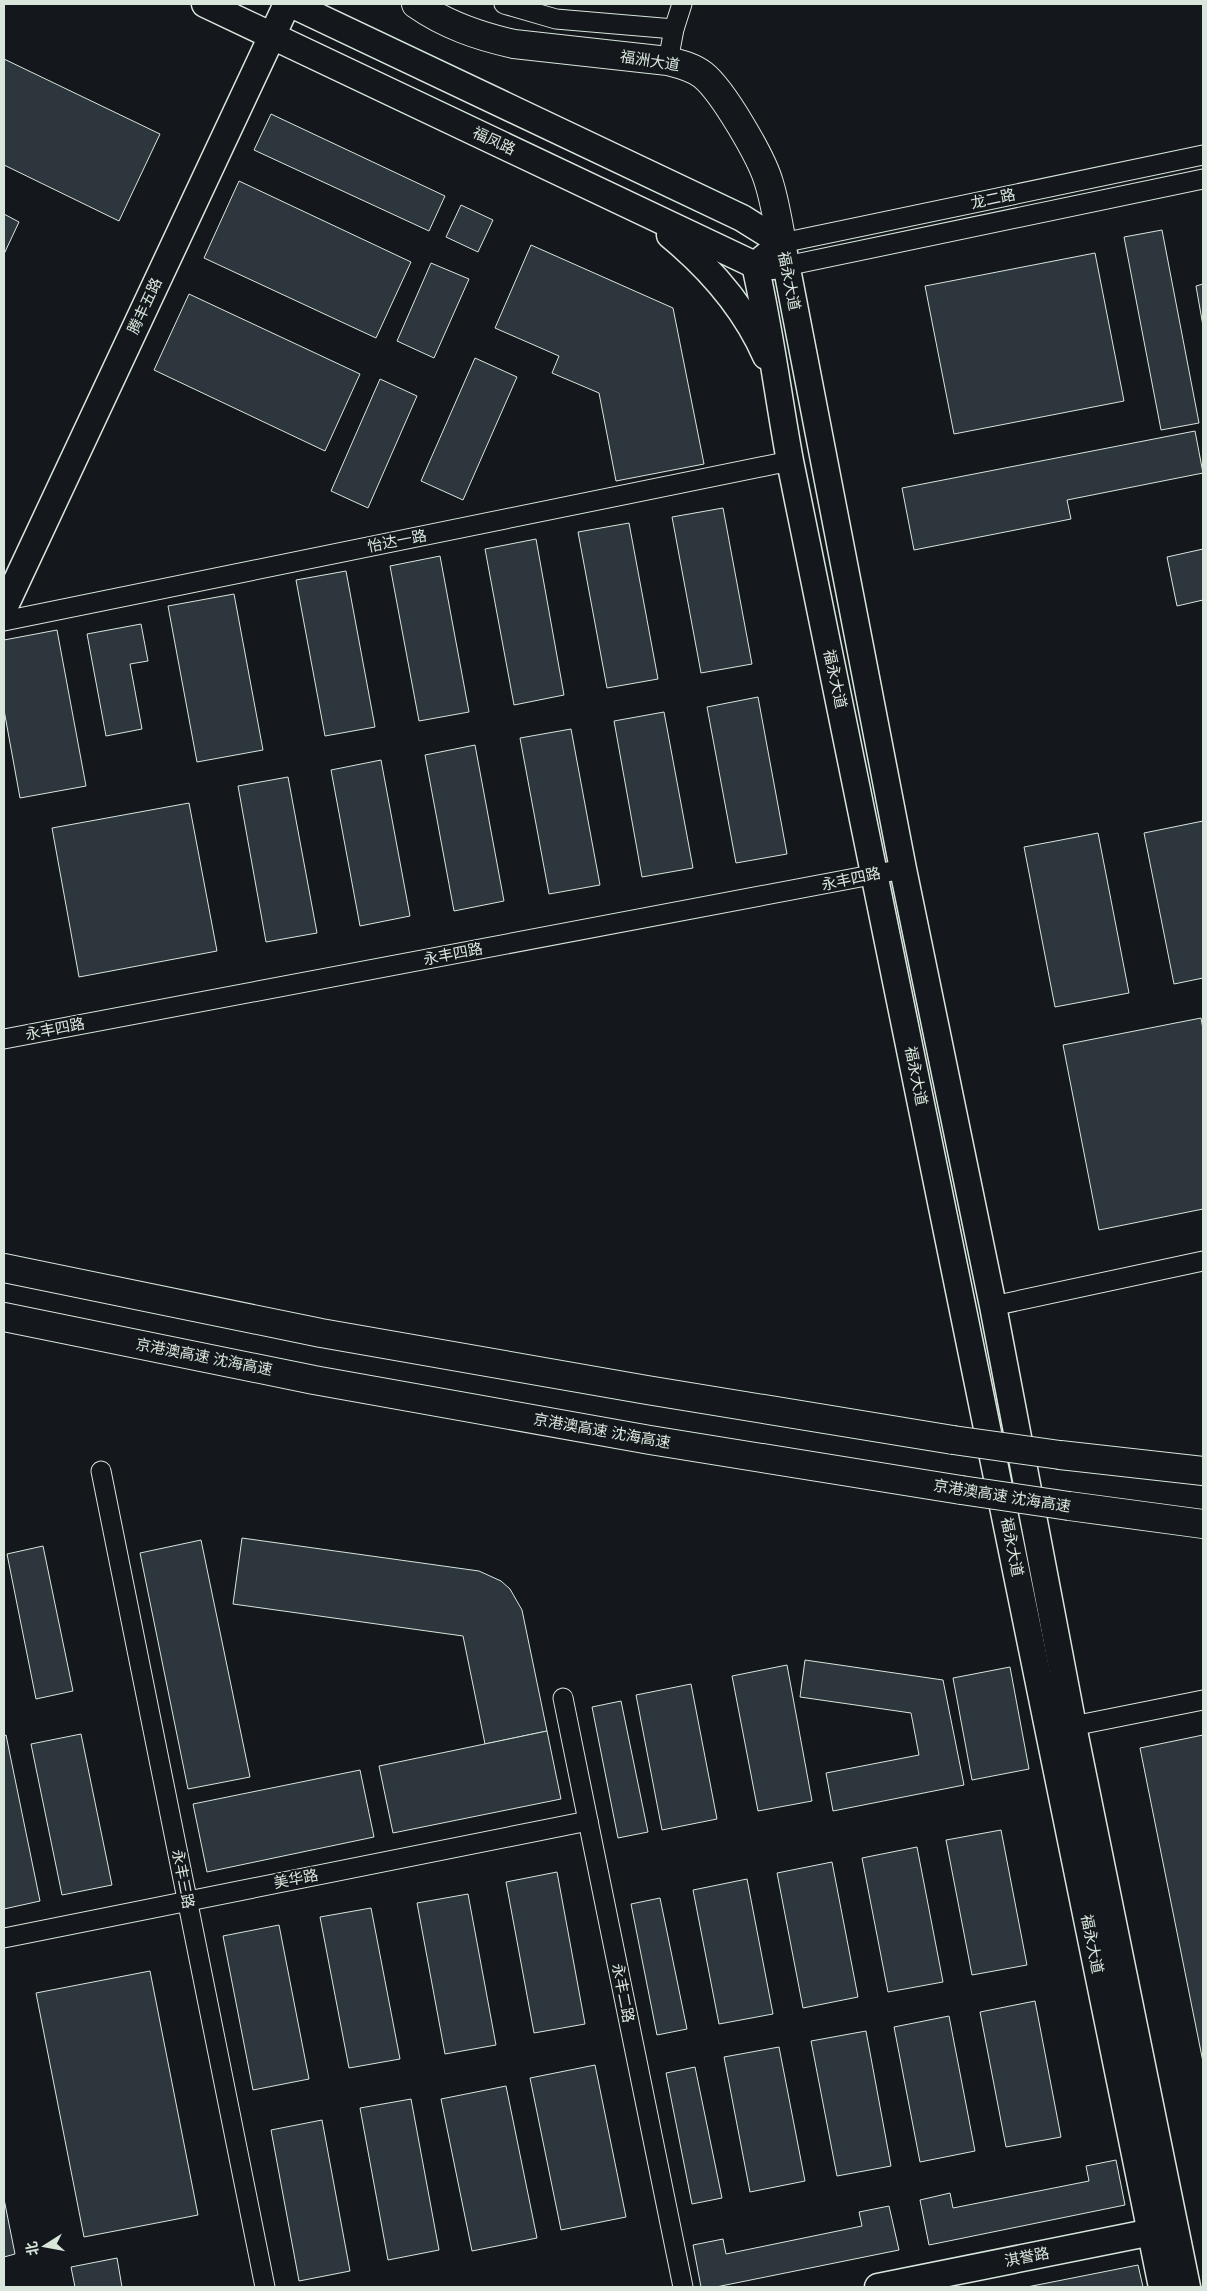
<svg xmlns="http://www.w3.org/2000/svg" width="1207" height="2291" viewBox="0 0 1207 2291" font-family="'Space Grotesk','Noto Sans SC',sans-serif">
  <rect width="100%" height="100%" fill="#14181c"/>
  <g fill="#2c363c" stroke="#d8e6dc">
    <polygon points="4,59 160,134 119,221 4,165"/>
    <polygon points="271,114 445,196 429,231 254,150"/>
    <polygon points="239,181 411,262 376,338 204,258"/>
    <polygon points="461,205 493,220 478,252 446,237"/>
    <polygon points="4,214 19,222 4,254"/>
    <polygon points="1162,230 1199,423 1161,430 1124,237"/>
    <polygon points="531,245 673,308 704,464 616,481 599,393 552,373 559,356 495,328"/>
    <polygon points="1095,253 1124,401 954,434 925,286"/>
    <polygon points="431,263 469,279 434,358 397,341"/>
    <polygon points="1203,284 1203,326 1196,286"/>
    <polygon points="189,294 360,374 325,451 154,370"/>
    <polygon points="475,358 517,377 463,500 421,481"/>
    <polygon points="380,379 417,396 368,508 331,491"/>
    <polygon points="1195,431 1203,473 1067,500 1071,519 914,550 902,488"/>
    <polygon points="723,508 752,664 701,673 672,517"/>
    <polygon points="629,523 658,679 607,688 578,532"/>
    <polygon points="536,539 564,695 514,705 485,549"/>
    <polygon points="1203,549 1203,600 1177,606 1167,557"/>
    <polygon points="440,556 469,712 419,721 390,566"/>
    <polygon points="346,571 375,727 325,736 296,580"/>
    <polygon points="234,594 263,750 197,762 168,606"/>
    <polygon points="141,624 148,661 130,664 142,729 106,736 87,634"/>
    <polygon points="57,630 86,786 20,798 4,710 4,640"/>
    <polygon points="758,697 787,854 736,863 707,707"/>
    <polygon points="664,712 693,868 642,877 614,721"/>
    <polygon points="571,729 600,885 549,894 520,738"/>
    <polygon points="475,745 504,901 454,911 425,755"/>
    <polygon points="381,760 410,916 360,926 331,770"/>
    <polygon points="288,777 317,933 266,942 238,786"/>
    <polygon points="189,803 217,951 79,977 52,828"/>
    <polygon points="1203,821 1203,978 1174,984 1144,833"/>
    <polygon points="1098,833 1129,993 1055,1007 1024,847"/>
    <polygon points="1201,1018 1203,1029 1203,1209 1099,1230 1063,1045"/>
    <polygon points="242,1538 479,1571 501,1581 510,1589 522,1610 547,1731 485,1744 463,1636 233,1604"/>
    <polygon points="201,1540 250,1777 188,1789 140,1553"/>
    <polygon points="43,1546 73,1691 36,1699 7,1554"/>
    <polygon points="805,1660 943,1680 964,1785 833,1811 826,1773 919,1755 911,1713 800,1697"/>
    <polygon points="787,1665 812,1801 758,1811 732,1676"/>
    <polygon points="1010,1667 1029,1769 972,1780 953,1678"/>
    <polygon points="691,1684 717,1819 662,1830 636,1695"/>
    <polygon points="621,1701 648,1832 618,1838 592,1707"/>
    <polygon points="547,1731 561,1799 393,1833 379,1766"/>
    <polygon points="81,1734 112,1885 62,1895 31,1744"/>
    <polygon points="6,1735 40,1901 4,1909 4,1736"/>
    <polygon points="1203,1735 1203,2062 1140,1748"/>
    <polygon points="360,1770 374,1837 207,1872 193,1804"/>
    <polygon points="1001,1830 1027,1965 972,1975 946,1840"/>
    <polygon points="917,1847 943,1982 888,1992 862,1858"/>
    <polygon points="832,1862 858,1997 803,2008 777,1873"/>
    <polygon points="557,1872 585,2024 534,2033 506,1882"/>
    <polygon points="747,1879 773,2014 719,2024 693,1890"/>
    <polygon points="468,1894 496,2045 445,2054 417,1903"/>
    <polygon points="660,1898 687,2029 657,2035 631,1904"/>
    <polygon points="371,1908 400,2059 349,2068 320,1917"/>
    <polygon points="279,1925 309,2079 253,2090 223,1936"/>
    <polygon points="150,1971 198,2215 84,2237 36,1993"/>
    <polygon points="1035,2001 1061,2137 1006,2147 980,2012"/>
    <polygon points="949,2016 975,2151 920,2162 894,2027"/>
    <polygon points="866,2031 891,2166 837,2176 811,2041"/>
    <polygon points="779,2047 805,2181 750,2192 724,2057"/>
    <polygon points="595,2065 626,2217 561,2230 530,2078"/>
    <polygon points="695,2067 722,2198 692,2204 666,2073"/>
    <polygon points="506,2086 537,2238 472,2251 441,2099"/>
    <polygon points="411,2099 439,2250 388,2260 360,2108"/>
    <polygon points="322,2120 350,2271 299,2281 271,2130"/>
    <polygon points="1116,2160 1125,2205 929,2245 920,2200 950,2193 953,2208 1089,2181 1086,2166"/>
    <polygon points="4,2199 15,2254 4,2257"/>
    <polygon points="889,2206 899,2250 716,2287 701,2287 693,2245 723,2239 726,2254 862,2226 859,2212"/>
    <polygon points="117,2258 122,2287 75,2287 71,2267"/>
    <polygon points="1138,2265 1143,2287 1027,2287"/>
  </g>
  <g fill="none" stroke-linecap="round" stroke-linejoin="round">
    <g stroke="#d8e6dc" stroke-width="21">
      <g id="street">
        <polyline points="504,4 556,19 674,29"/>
        <polyline points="668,61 674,29 682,4"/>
        <polyline points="782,243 1203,155"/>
        <polyline points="786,266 1203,179"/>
        <polyline points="4,621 790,461"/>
        <polyline points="4,1039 903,869"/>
        <polyline points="993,1306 1203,1261"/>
        <polyline points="101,1471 265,2287"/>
        <polyline points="563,1698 683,2287"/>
        <polyline points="1073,1726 1203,1700"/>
        <polyline points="4,1938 588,1821"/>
      </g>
    </g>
    <g stroke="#d8e6dc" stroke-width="29">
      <g id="secondary">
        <polyline points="205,4 755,265 773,266"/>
        <polyline points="291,4 742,218 782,243"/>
        <path d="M670,235c41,34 75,73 96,121"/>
        <path d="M782,243l-27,22c15,65 23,131 35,196l372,1826"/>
        <polyline points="782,243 903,869 993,1306 1073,1726 1187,2287"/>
        <polyline points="4,608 287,4"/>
        <polyline points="878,2287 1167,2229"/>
      </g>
    </g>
    <g stroke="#d8e6dc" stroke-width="30">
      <path id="primary" d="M416,4c30,21 62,32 98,40l154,17c12,3 25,6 35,14 20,16 59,83 66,108 6,19 9,40 13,60"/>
    </g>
    <g stroke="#d8e6dc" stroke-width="30">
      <g id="highway">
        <polyline points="4,1268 321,1333 647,1390 953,1440"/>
        <polyline points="4,1317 314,1380 650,1440 961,1490"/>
        <polyline points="1060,1455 1203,1471"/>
        <polyline points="1069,1506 1203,1524"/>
      </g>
    </g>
    <use href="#street" stroke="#14181c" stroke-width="19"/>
    <use href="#secondary" stroke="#14181c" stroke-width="26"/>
    <use href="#primary" stroke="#14181c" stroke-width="28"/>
    <use href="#highway" stroke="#14181c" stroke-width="28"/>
    <g stroke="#d8e6dc" stroke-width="30" stroke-linecap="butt">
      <g id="highway-bridge">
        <polyline points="953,1440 1060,1455"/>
        <polyline points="961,1490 1069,1506"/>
      </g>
    </g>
    <use href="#highway-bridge" stroke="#14181c" stroke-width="28"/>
  </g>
  <g text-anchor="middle" stroke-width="4" stroke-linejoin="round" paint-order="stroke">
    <g font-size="15" fill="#d8e6dc" stroke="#14181c">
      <text transform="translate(650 61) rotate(9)" y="5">福洲大道</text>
      <text transform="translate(494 141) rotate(25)" y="5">福凤路</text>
      <text transform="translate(993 199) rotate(-12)" y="5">龙二路</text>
      <text transform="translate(789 281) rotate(79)" y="5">福永大道</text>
      <text transform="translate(145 306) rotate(-65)" y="5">腾丰五路</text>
      <text transform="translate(397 541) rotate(-11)" y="5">怡达一路</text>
      <text transform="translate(835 679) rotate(78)" y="5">福永大道</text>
      <text transform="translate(851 879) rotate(-12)" y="5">永丰四路</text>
      <text transform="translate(453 954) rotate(-11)" y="5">永丰四路</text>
      <text transform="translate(55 1029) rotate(-11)" y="5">永丰四路</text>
      <text transform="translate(916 1076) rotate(79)" y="5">福永大道</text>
      <text transform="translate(204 1357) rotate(11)" y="5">京港澳高速 沈海高速</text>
      <text transform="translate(602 1431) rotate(10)" y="5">京港澳高速 沈海高速</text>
      <text transform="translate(1002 1496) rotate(9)" y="5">京港澳高速 沈海高速</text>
      <text transform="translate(1012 1547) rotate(79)" y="5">福永大道</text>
      <text transform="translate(183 1879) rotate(79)" y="5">永丰三路</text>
      <text transform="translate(296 1879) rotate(-11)" y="5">美华路</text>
      <text transform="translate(1092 1944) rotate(79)" y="5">福永大道</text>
      <text transform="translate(623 1993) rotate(79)" y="5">永丰二路</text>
      <text transform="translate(1027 2257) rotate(-11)" y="5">淇誉路</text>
    </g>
  </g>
  <rect width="1207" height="2291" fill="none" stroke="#d8e6dc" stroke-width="10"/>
  <g transform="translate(45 2246) rotate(259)" stroke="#14181c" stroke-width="4" paint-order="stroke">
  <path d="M0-4L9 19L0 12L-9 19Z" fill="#d8e6dc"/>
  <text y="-8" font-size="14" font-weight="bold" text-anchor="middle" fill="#d8e6dc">北</text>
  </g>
</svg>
